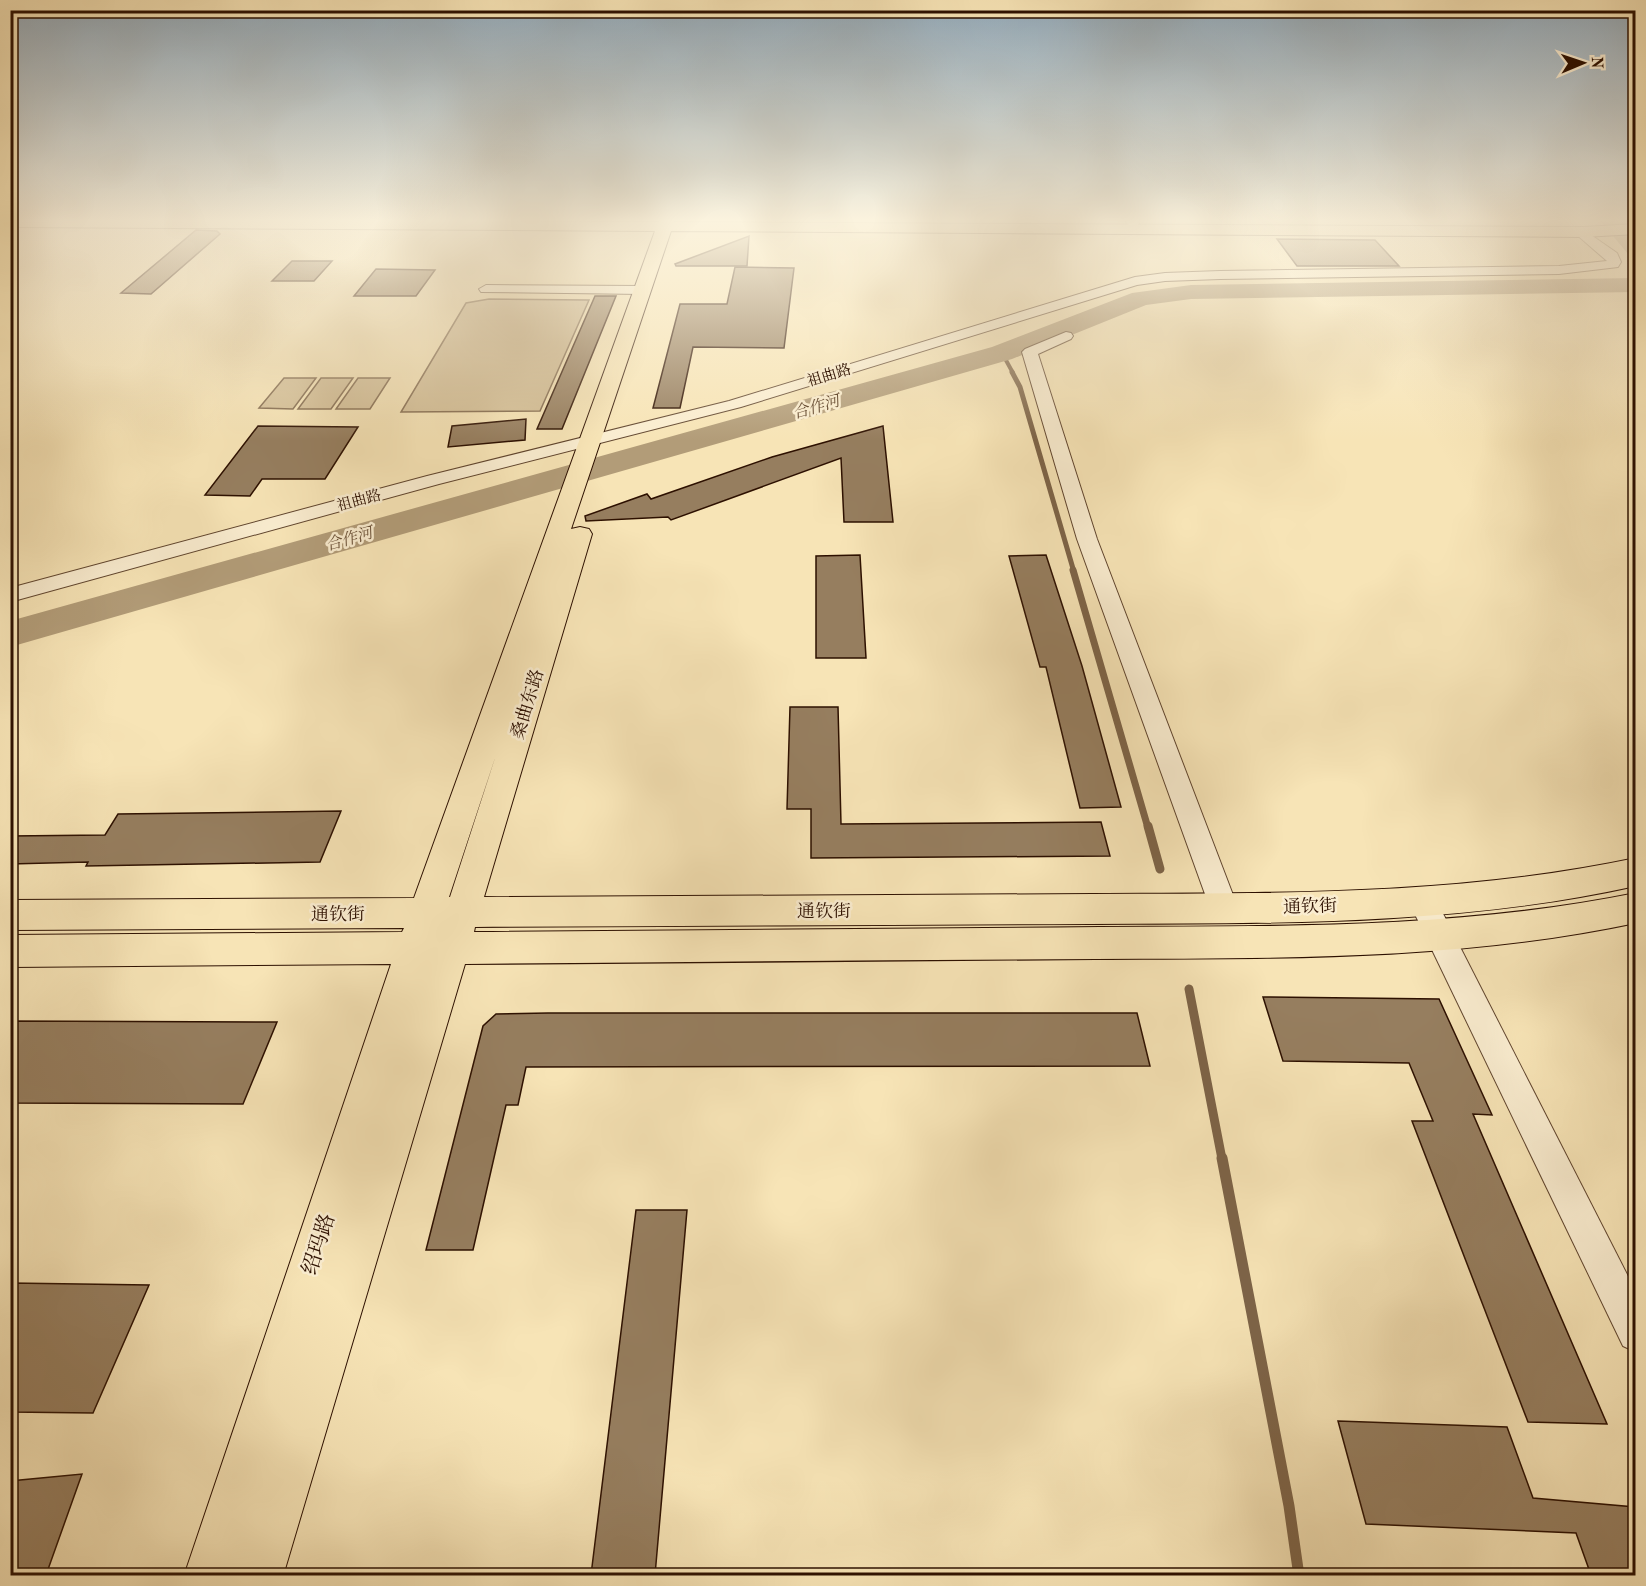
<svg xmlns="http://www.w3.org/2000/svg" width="1646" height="1586" viewBox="0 0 1646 1586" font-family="'Old Standard TT','Noto Serif SC',serif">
  <rect width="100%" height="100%" fill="#f7e4b6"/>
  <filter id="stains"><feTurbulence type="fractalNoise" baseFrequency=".00333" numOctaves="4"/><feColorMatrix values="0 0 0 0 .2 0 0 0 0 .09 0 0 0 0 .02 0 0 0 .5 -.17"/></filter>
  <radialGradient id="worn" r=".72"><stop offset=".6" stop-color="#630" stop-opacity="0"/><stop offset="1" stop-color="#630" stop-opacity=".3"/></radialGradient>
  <g fill="#d5c097" stroke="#81684c" stroke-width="1.5">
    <polygon points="489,299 589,300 540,411 401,412 466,303"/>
    <polygon points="284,378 316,378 293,409 259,408"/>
    <polygon points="321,378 353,378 331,409 298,409"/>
    <polygon points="358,378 390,378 370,409 336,409"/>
  </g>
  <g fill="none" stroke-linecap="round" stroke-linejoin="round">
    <polyline stroke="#7d6448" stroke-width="4" points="1002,353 1013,373"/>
    <polyline stroke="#7d6448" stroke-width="5" points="1012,372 1020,387 1074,572"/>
    <polyline stroke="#7d6448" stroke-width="7" points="1073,570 1148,828"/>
    <g stroke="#7d6448" stroke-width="9">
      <polyline points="1148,826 1160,869"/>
      <polyline points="1189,989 1222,1159"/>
    </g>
    <polyline stroke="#7d6448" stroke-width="11" points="1222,1158 1289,1506 1299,1576"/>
    <g fill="#b29c78" fill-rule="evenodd">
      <polygon points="1599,219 1622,219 1636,235 1636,256 1628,254"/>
      <polygon points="1636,278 1636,292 1191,299 1146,305 1012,359 10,647 10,621 992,347 1132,293 1191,285"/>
    </g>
  </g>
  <g fill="#967e5f" stroke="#2d1000" stroke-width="1.5">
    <polygon points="196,230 217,231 220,234 151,294 121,293"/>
    <polygon points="749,236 747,266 676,266 675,264"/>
    <polygon points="1277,239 1375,240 1399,266 1297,266"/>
    <polygon points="292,261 332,261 314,281 272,281"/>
    <polygon points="735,267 794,268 784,348 693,347 680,408 653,408 680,304 727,304"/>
    <polygon points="376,269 435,270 416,296 354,296"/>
    <polygon points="595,296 616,296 562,429 537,429"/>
    <polygon points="526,419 525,440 448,447 452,426"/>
    <polygon points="258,426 358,427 325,479 262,479 250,496 205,495"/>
    <polygon points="883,426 893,522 844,522 841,458 671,520 668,517 586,521 585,516 647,494 651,499 772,457"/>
    <polygon points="860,555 866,658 816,658 816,556"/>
    <polygon points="1046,555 1082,666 1121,807 1080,808 1046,667 1040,667 1009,556"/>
    <polygon points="790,707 838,707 841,824 1101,822 1110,856 811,858 811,809 787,809"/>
    <polygon points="341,811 320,862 86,866 88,862 10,864 10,836 105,835 118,814"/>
    <polygon points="1263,997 1439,999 1492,1115 1473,1114 1607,1424 1528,1422 1412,1121 1433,1121 1409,1063 1283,1061"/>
    <polygon points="548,1013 1137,1013 1150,1066 526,1067 518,1105 506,1105 473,1250 426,1250 483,1026 496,1014"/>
    <polygon points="10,1021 277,1022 243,1104 10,1103"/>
    <polygon points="636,1210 687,1210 655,1575 591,1575"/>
    <polygon points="10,1283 149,1285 93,1413 10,1412"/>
    <polygon points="1338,1421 1507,1427 1533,1498 1635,1507 1635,1575 1591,1575 1576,1533 1366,1524"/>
    <polygon points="82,1474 46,1575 10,1575 10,1481"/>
  </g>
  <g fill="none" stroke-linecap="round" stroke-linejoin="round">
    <g stroke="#60452e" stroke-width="2">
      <g id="minor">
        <polygon points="1124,219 1136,219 1139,223 1137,226 1129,226"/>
        <polygon points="1581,228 1617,253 1621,262 1618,267 1559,274 1220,279 1165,281 1137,285 741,407 439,484 10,602 10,588 427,476 729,401 1135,277 1165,273 1220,271 1559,266 1607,261 1577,235 1575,232"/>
        <polygon points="486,285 643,286 650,290 643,294 481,292 479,289"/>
        <polygon points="1066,332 1071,333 1073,336 1071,339 1038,354 1097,539 1238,908 1234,917 1224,920 1214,917 1210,908 1077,539 1022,352 1025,349"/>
        <polygon points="1423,890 1433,894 1636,1292 1636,1352 1623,1346 1409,902 1413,894"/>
      </g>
    </g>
    <g stroke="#2d1000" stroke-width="2">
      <path id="major" d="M10,219l649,3 1,-3h14v3l910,5 52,-3v10l-52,3 -913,-6 -100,298 9,-2 9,2 3,5 -108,363c203,-1 406,-2 609,-3 181,-1 364,2 543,-36v28c-180,40 -365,37 -547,38 -205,1 -409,2 -614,3l-1,5c209,-2 417,-3 626,-5 179,-1 359,2 536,-34v30c-178,38 -360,35 -541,36 -210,1 -420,3 -630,5l-182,612h-99l207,-612 -381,3v-32l392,-3 2,-4 -394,2v-30l404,-2 241,-667 -645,-4zM496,755l-46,142h-1z"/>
    </g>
    <use href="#minor" fill="#faedd0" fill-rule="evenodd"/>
    <use href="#major" fill="#f7e4b6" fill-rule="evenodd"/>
  </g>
  <linearGradient id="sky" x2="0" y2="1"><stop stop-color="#92aabb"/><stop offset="0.5" stop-color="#fbf3de"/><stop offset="1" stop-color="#fbf3de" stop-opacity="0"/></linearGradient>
  <rect width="1646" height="441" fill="url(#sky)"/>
  <g text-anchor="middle" stroke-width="5" stroke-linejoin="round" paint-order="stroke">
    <g font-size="15" fill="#2d1000" stroke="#faedd0">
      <text transform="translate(829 375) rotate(-17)" y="5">祖曲路</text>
      <text transform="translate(359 500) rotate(-15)" y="5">祖曲路</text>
    </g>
    <g font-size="16" font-style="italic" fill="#694f36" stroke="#faedd0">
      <text transform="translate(816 406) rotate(-16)" y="6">合作河</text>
      <text transform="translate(349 538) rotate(-16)" y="6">合作河</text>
    </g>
    <g font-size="18" fill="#2d1000" stroke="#faedd0">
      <text transform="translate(527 704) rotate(-73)" y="6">桑曲东路</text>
      <text transform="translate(1310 906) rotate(-2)" y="6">通钦街</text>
      <text x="824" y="917">通钦街</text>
      <text x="338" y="920">通钦街</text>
    </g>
    <g font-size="21" fill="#2d1000" stroke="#faedd0">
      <text transform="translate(318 1244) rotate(-72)" y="7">绍玛路</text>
    </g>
  </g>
  <rect width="1646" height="1586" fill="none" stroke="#f7e4b6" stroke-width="36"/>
  <rect x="12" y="12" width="1622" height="1562" fill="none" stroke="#2d1000" stroke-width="3"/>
  <rect x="18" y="18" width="1610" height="1550" fill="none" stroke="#2d1000" stroke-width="1.5"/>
  <g transform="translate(1583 63) rotate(88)" stroke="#faedd0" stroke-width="4.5" paint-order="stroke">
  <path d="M0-4.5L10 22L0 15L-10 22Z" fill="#2d1000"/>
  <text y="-9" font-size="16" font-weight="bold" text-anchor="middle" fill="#2d1000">N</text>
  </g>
  <rect width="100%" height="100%" filter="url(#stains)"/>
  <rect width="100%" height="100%" fill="url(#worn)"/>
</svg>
